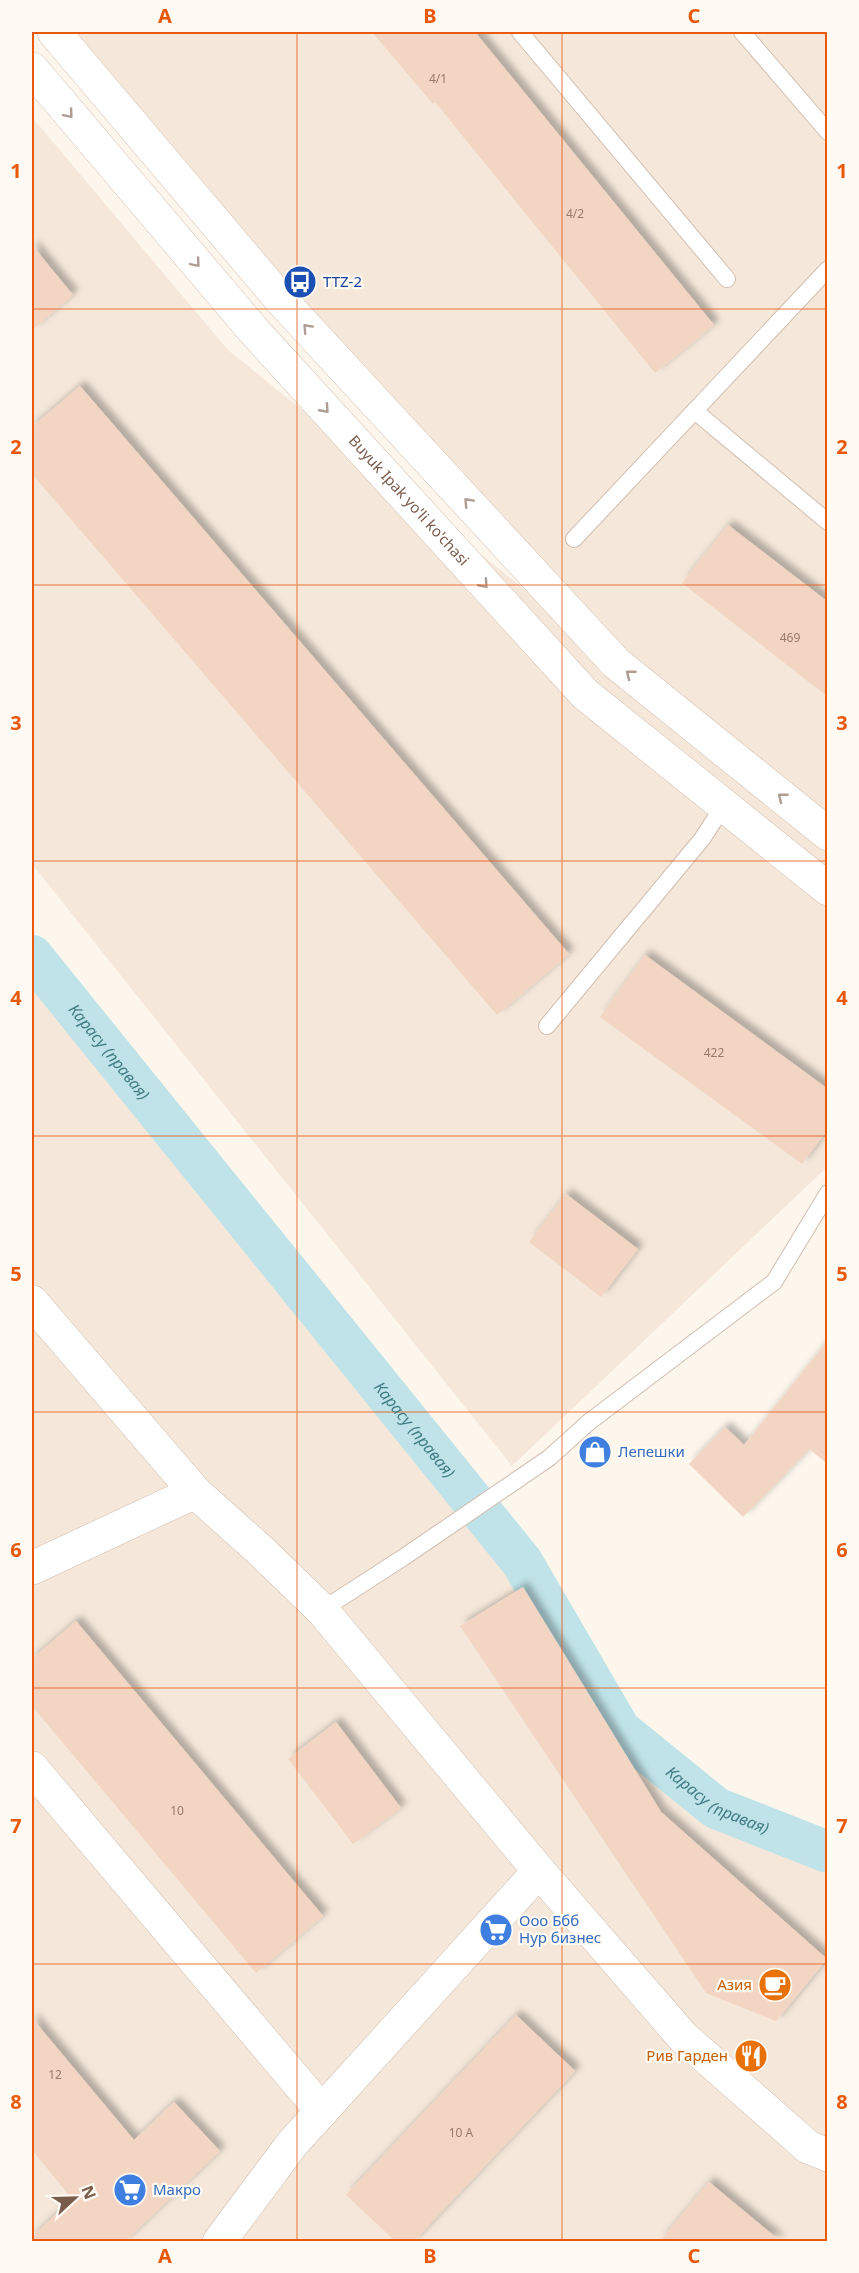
<svg xmlns="http://www.w3.org/2000/svg" width="859" height="2273" viewBox="0 0 859 2273" font-family="'Noto Sans',sans-serif">
  <defs>
    <filter id="shadow"><feDropShadow dx="5.5" dy="-5.5" stdDeviation="3" flood-color="#0004"/></filter>
  </defs>
  <rect width="100%" height="100%" fill="#fdf6ec"/>
  <g fill="#f5e8da">
    <polygon points="54,32 827,32 827,1167 512,1466 32,864 32,117 228,350 613,661"/>
    <polygon points="32,956 522,1562 620,1730 716,1808 827,1852 827,2241 32,2241"/>
  </g>
  <g fill="none" stroke-linecap="round" stroke-linejoin="round">
    <path stroke="#bfe3e8" stroke-width="42" id="s1" d="M32,956l490,606 98,168 96,78 112,44"/>
  </g>
  <g fill="#f3d5c3" filter="url(#shadow)">
    <polygon points="372,32 475,32 714,325 655,373 435,102 433,104"/>
    <polygon points="32,245 73,295 32,330"/>
    <polygon points="80,386 569,954 497,1015 32,474 32,427"/>
    <polygon points="728,525 828,602 828,697 682,583"/>
    <polygon points="645,955 828,1089 828,1129 802,1164 600,1017"/>
    <polygon points="566,1194 638,1249 601,1297 529,1242"/>
    <polygon points="828,1340 828,1464 809,1449 743,1517 689,1464 725,1427 744,1445"/>
    <polygon points="523,1587 661,1812 827,1959 776,2021 706,1993 460,1626"/>
    <polygon points="76,1621 323,1916 256,1973 32,1706 32,1659"/>
    <polygon points="336,1722 401,1808 353,1844 288,1759"/>
    <polygon points="516,2015 575,2071 414,2241 395,2241 346,2195"/>
    <polygon points="32,2018 134,2140 174,2102 220,2151 125,2241 32,2241 32,2237 72,2199 32,2150"/>
    <polygon points="709,2182 780,2241 660,2241"/>
  </g>
  <g fill="none" stroke-linecap="round" stroke-linejoin="round">
    <g stroke="#d1beb0" stroke-width="18">
      <g id="service">
        <polyline points="520,32 727,279"/>
        <polyline points="742,32 828,132"/>
        <polyline points="696,412 828,522"/>
        <polyline points="574,539 828,269"/>
        <polyline points="547,1026 702,839 724,805"/>
        <polyline points="322,1610 404,1557 549,1458 589,1422 774,1282 828,1193"/>
      </g>
    </g>
    <g stroke="#d1beb0" stroke-width="34">
      <g id="minor">
        <polyline points="32,1302 195,1492 261,1551 322,1610 539,1871 683,2037 808,2147 828,2155"/>
        <polyline points="32,1568 195,1492"/>
        <polyline points="32,1768 322,2111"/>
        <polyline points="219,2242 292,2144 539,1871"/>
      </g>
    </g>
    <g stroke="#d6c0b0" stroke-width="34">
      <g id="secondary">
        <polyline points="54,32 281,300 616,663 828,834"/>
        <path id="s2" d="M32,69l222,262 331,363 243,195"/>
      </g>
    </g>
    <use href="#service" stroke="#fff" stroke-width="16"/>
    <use href="#minor" stroke="#fff" stroke-width="33"/>
    <use href="#secondary" stroke="#fff" stroke-width="33"/>
  </g>
  <defs><path id="oneway-chevron" d="M-2-3.5L2.5 0L-2 3.5" fill="none" stroke-width="1.6" stroke-linecap="round" stroke-linejoin="round" transform="scale(1.5)"/></defs>
  <g stroke="#af9d94">
    <use href="#oneway-chevron" transform="translate(69 114) rotate(50)"/>
    <use href="#oneway-chevron" transform="translate(196 263) rotate(50)"/>
    <use href="#oneway-chevron" transform="translate(307 328) rotate(-133)"/>
    <use href="#oneway-chevron" transform="translate(325 409) rotate(48)"/>
    <use href="#oneway-chevron" transform="translate(468 502) rotate(-133)"/>
    <use href="#oneway-chevron" transform="translate(484 584) rotate(48)"/>
    <use href="#oneway-chevron" transform="translate(630 674) rotate(-141)"/>
    <use href="#oneway-chevron" transform="translate(782 797) rotate(-141)"/>
  </g>
  <path fill="none" stroke="#e8590c" stroke-width="1.5" stroke-opacity="0.55" d="M297,32v2210M562,32v2210M32,309h796M32,585h796M32,861h796M32,1136h796M32,1412h796M32,1688h796M32,1964h796"/>
  <defs>
    <g id="bus-disc" transform="scale(1.725)"><circle r="9.5" fill="#1a4fb4" stroke="#fffaf3"/><path d="M-5-6H5V4H4V6H2V4H-2V6H-4V4H-5ZM-3.5-4V0h7V-4ZM-3.5 1.2v1.5H-2V1.2ZM2 1.2v1.5H3.5V1.2Z" fill="#fff"/></g>
    <g id="shop-disc" transform="scale(1.725)"><circle r="9.5" fill="#3f7fe0" stroke="#fffaf3"/><path d="M-5-2.5h2.3a2.7 3.5 0 0 1 5.4 0H5L5.5 6h-11ZM-1.5-2.5h3a1.5 2.3 0 0 0-3 0Z" fill="#fff"/></g>
    <g id="supermarket-disc" transform="scale(1.725)"><circle r="9.5" fill="#3f7fe0" stroke="#fffaf3"/><path d="M-6-5.5h2.5l.6 2H6L4.5 2H-2.5L-4.4-4H-6ZM-1.5 3.2a1.3 1.3 0 1 0 .1 0ZM3 3.2a1.3 1.3 0 1 0 .1 0Z" fill="#fff"/></g>
    <g id="cafe-disc" transform="scale(1.725)"><circle r="9.5" fill="#e8710a" stroke="#fffaf3"/><path d="M-5.5-4.5H6V0H3Q3 3.5 0 3.5H-2.5Q-5.5 3.5-5.5 0ZM3-3.2v2h1.7v-2ZM-6 4.5H4V6H-6Z" fill="#fff"/></g>
    <g id="restaurant-disc" transform="scale(1.725)"><circle r="9.5" fill="#e8710a" stroke="#fffaf3"/><path d="M-5-6h1v4h1v-4h1v4h1v-4h1v5L-1.5 .5V6h-2V.5L-5-1ZM5-6V6H3V1.5H1.5Q1.5-4 5-6Z" fill="#fff"/></g>
  </defs>
  <g fill-rule="evenodd">
    <use href="#bus-disc" x="300" y="282"/>
    <use href="#shop-disc" x="595" y="1452"/>
    <use href="#supermarket-disc" x="496" y="1930"/>
    <use href="#cafe-disc" x="775" y="1985"/>
    <use href="#restaurant-disc" x="751" y="2056"/>
    <use href="#supermarket-disc" x="130" y="2190"/>
  </g>
  <g text-anchor="middle" stroke-width="4.5" stroke-linejoin="round" paint-order="stroke">
    <g font-size="12" fill="#987a6a">
      <text x="438" y="83">4/1</text>
      <text x="575" y="218">4/2</text>
      <text x="790" y="642">469</text>
      <text x="714" y="1057">422</text>
      <text x="177" y="1815">10</text>
      <text x="55" y="2079">12</text>
      <text x="461" y="2137">10 А</text>
    </g>
    <g font-size="15" fill="#164399" stroke="#fffaf3" text-anchor="start">
      <text x="323" y="287">TTZ-2</text>
    </g>
    <g font-size="15" fill="#7a5c4d" stroke="#fffaf3">
      <text dy="5" stroke="none"><textPath href="#s2" startOffset="573">Buyuk Ipak yo'li ko'chasi</textPath></text>
    </g>
    <g font-size="15" fill="#366cbe" stroke="#fffaf3" text-anchor="start">
      <text x="618" y="1457">Лепешки</text>
      <text x="519" y="1926">Ооо Ббб<tspan x="519" dy="17">Нур бизнес</tspan></text>
      <text x="153" y="2195">Макро</text>
    </g>
    <g font-size="15" fill="#c56008" stroke="#fffaf3" text-anchor="end">
      <text x="752" y="1990">Азия</text>
      <text x="728" y="2061">Рив Гарден</text>
    </g>
    <g font-size="16" font-style="italic" fill="#437c86" stroke="#fffaf3">
      <text dy="6" stroke="none"><textPath href="#s1" startOffset="123">Карасу (правая)</textPath></text>
      <text dy="6" stroke="none"><textPath href="#s1" startOffset="609">Карасу (правая)</textPath></text>
      <text dy="6" stroke="none"><textPath href="#s1" startOffset="1095">Карасу (правая)</textPath></text>
    </g>
  </g>
  <rect width="859" height="2273" fill="none" stroke="#fffaf3" stroke-width="66"/>
  <g transform="translate(75 2198) rotate(68)" stroke="#fffaf3" stroke-width="4.5" paint-order="stroke">
  <path d="M0-4.5L10 22L0 15L-10 22Z" fill="#7a5c4d"/>
  <text y="-9" font-size="16" font-weight="bold" text-anchor="middle" fill="#7a5c4d">N</text>
  </g>
  <rect x="33" y="33" width="793" height="2207" fill="none" stroke="#e8590c" stroke-width="2"/>
  <g font-size="20" text-anchor="middle" font-weight="bold" fill="#e8590c">
    <text x="165" y="23">A</text>
    <text x="430" y="23">B</text>
    <text x="694" y="23">C</text>
    <text x="16" y="178">1</text>
    <text x="842" y="178">1</text>
    <text x="16" y="454">2</text>
    <text x="842" y="454">2</text>
    <text x="16" y="730">3</text>
    <text x="842" y="730">3</text>
    <text x="16" y="1005">4</text>
    <text x="842" y="1005">4</text>
    <text x="16" y="1281">5</text>
    <text x="842" y="1281">5</text>
    <text x="16" y="1557">6</text>
    <text x="842" y="1557">6</text>
    <text x="16" y="1833">7</text>
    <text x="842" y="1833">7</text>
    <text x="16" y="2109">8</text>
    <text x="842" y="2109">8</text>
    <text x="165" y="2263">A</text>
    <text x="430" y="2263">B</text>
    <text x="694" y="2263">C</text>
  </g>
</svg>
